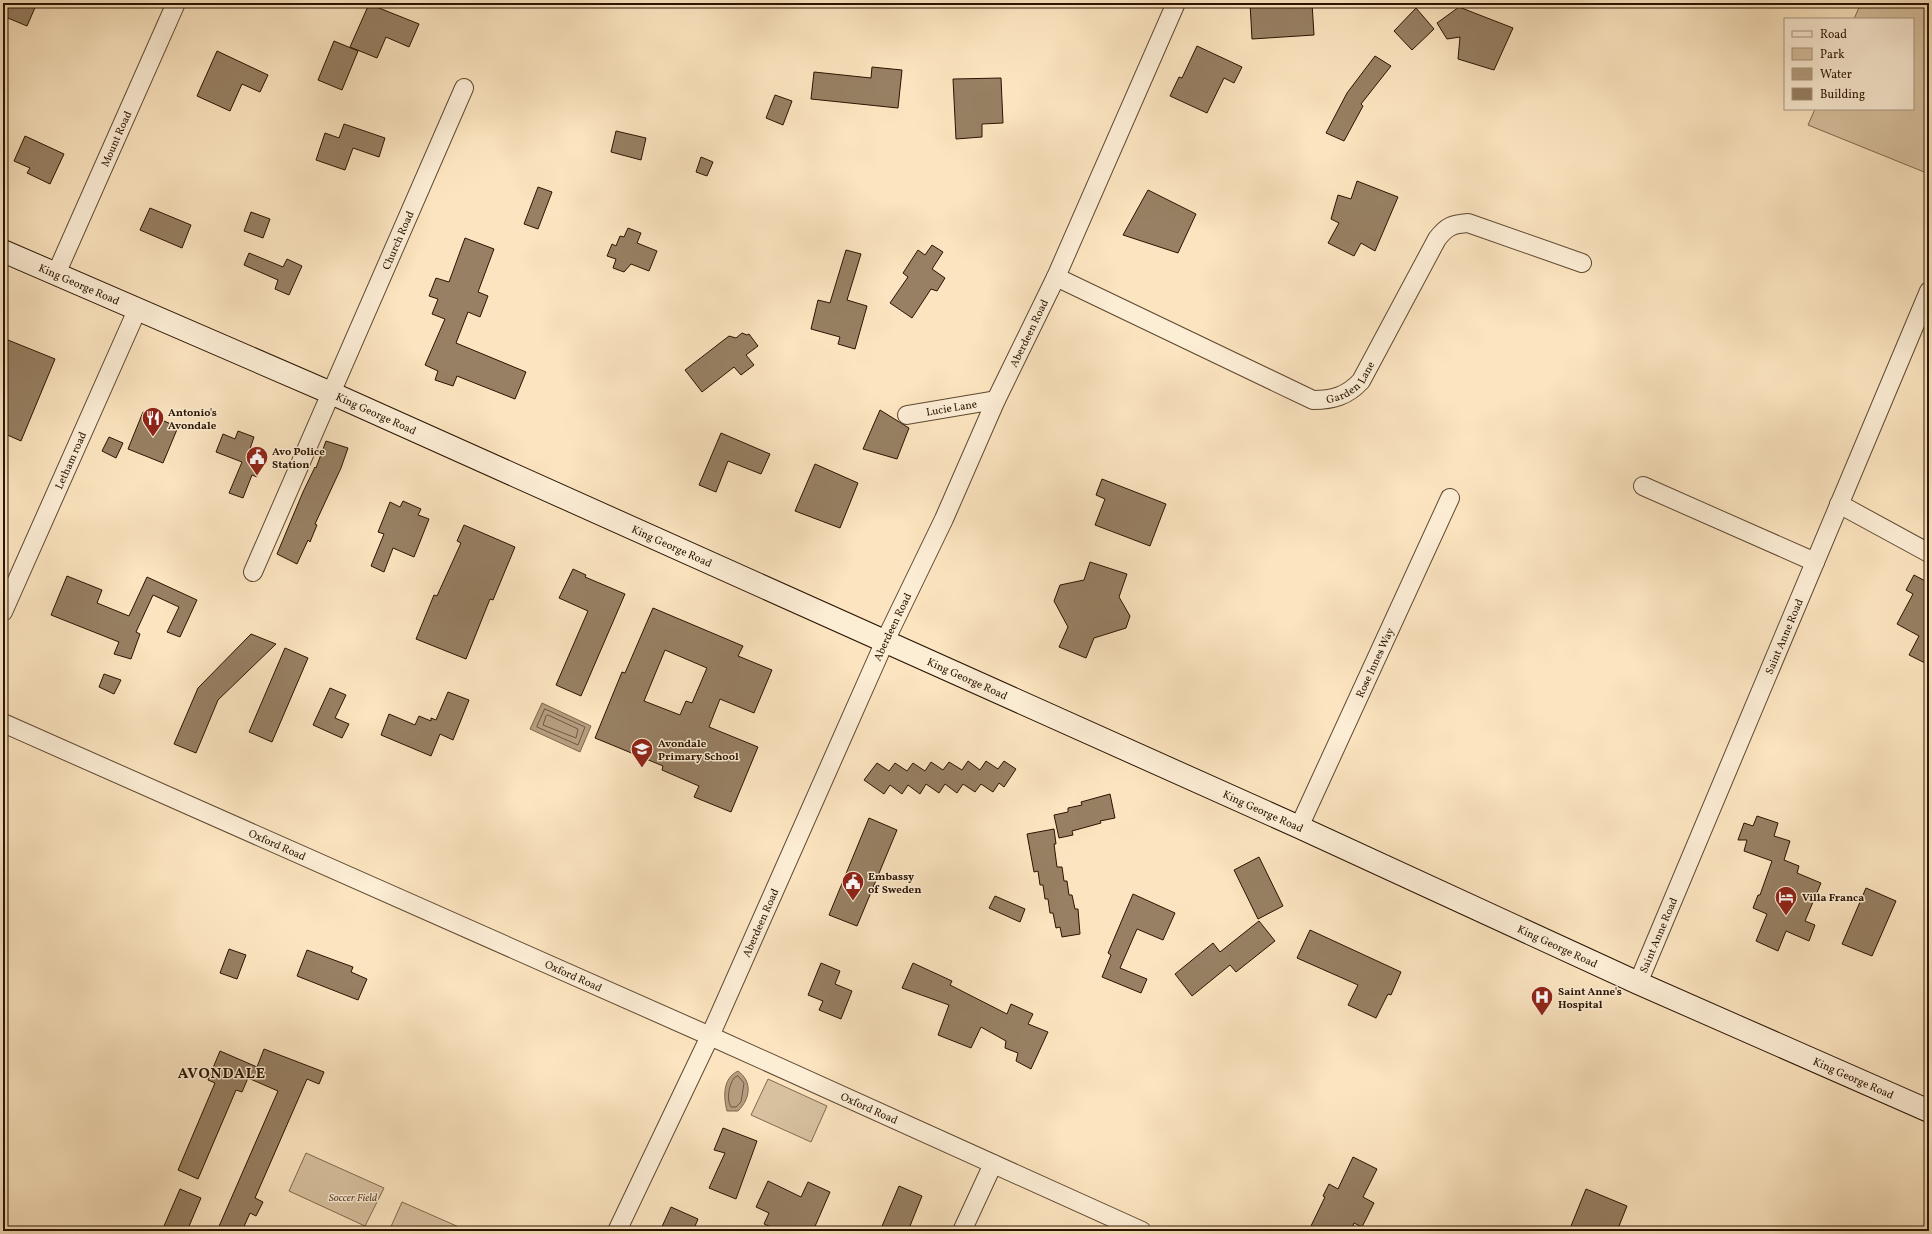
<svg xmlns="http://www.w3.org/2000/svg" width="1932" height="1234" viewBox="0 0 1932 1234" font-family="Vollkorn,serif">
  <rect width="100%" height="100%" fill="#fbe4bf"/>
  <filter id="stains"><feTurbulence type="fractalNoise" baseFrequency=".005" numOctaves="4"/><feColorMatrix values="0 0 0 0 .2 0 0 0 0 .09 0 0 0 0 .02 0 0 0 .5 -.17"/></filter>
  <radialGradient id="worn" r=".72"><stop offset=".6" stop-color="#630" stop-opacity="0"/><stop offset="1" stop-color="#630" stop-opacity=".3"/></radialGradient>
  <g fill="#d7c19f" stroke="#806a50">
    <polygon points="1861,3 1929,3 1929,174 1808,125 1815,109 1913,109 1913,19 1854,19"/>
    <polygon points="768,1079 827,1106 811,1142 751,1115"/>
    <polygon points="306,1153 384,1188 365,1226 289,1191"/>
    <polygon points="402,1202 468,1231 389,1231"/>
  </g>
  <g fill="#b49d7e" stroke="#7d664c">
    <polygon points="542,703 591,726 580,752 530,729"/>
    <path d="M738,1071c15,11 12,28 0,40h-11c-4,-15 -4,-33 11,-40z"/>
  </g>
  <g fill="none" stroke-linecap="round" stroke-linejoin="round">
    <g stroke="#6f583f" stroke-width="1">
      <polygon points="545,709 585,727 578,745 537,727"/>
      <polygon points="548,715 578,729 576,738 543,725 546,716"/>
      <path d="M738,1076l6,7 -3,19 -5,5h-5c-5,-8 -2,-22 3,-29z"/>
    </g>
  </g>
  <g fill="#978063" stroke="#2a1400" fill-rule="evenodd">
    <polygon points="3,3 37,3 27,26 3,16"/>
    <polygon points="1250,3 1312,3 1314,35 1252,39"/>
    <polygon points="369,4 419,24 409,47 386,37 377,58 350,47"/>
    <polygon points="1459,7 1513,28 1494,70 1458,59 1460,37 1447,39 1437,23"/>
    <polygon points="1416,8 1434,29 1412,50 1394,31"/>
    <polygon points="334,41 358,51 342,90 318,80"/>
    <polygon points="1197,46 1242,67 1234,83 1224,78 1207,113 1170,96 1179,77 1182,78"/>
    <polygon points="217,51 268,75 260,92 242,84 230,111 197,96"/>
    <polygon points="1375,56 1391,66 1361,104 1363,106 1344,141 1326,133 1347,93"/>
    <polygon points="872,67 902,70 898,108 811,99 814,72 871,78"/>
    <polygon points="1001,78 1003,123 982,124 982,137 956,139 953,79"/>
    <polygon points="775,95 792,101 783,125 766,118"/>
    <polygon points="344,124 385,138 379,157 353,148 345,170 316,160 325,133 339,138"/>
    <polygon points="616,131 646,138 641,160 611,152"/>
    <polygon points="25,136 64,154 50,184 27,173 30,168 14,161"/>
    <polygon points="701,157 713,162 707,176 696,172"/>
    <polygon points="1357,181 1398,197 1375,251 1361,243 1354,256 1328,243 1339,223 1331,219 1338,195 1351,199"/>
    <polygon points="538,187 552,192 538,229 524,224"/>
    <polygon points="1148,190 1196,214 1178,253 1123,235"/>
    <polygon points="150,208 191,225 182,248 140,230"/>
    <polygon points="251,212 270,219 263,238 244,231"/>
    <polygon points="628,228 641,233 637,243 657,251 649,271 631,264 624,272 613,268 616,259 607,256 612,244 616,246 620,236 624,237"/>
    <polygon points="465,238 494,249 478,292 488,296 480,317 468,312 456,343 526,372 515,399 457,376 453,386 435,380 438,371 425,365 445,319 432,314 438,299 429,296 436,278 449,282"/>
    <polygon points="932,245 943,252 932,269 945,278 937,291 931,289 912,318 890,303 908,277 903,273 918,250 925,255"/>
    <polygon points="846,250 861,254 847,300 867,306 855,349 838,344 840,337 811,329 818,300 830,303"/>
    <polygon points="249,253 283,267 287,259 302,266 289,295 275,289 278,280 244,265"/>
    <polygon points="742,333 747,335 749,334 758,346 746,355 754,365 741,375 734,367 702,392 685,370 729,336 736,338"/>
    <polygon points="3,338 55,359 21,441 3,433"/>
    <polygon points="880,410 909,428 897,459 863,449"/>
    <polygon points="143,412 178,427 163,463 128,449"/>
    <polygon points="238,431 254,437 250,449 266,455 257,477 252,475 243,498 229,493 242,462 216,452 223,434 235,439"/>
    <polygon points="721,433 770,454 761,474 728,461 716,492 699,485"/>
    <polygon points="109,437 123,443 116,458 102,451"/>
    <polygon points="326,441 348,448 341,468 315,524 317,525 310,542 308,540 297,564 277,554 303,492 315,467 316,468"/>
    <polygon points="815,464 858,483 840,528 795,511"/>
    <polygon points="1102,479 1166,504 1150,546 1095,525 1105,499 1096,495"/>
    <polygon points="403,501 421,509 418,515 429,519 414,557 393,548 384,572 371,566 384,534 378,532 390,502 400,507"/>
    <polygon points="464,525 515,547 493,600 490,599 466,659 416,639 434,595 437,596 461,543 457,541"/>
    <polygon points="1090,562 1127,574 1119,597 1130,616 1126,628 1094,638 1086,658 1059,647 1068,627 1054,601 1060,585 1084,580"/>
    <polygon points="573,569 586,575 585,577 625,594 581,696 556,685 588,611 559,598"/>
    <polygon points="1914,575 1929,583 1929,665 1909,655 1919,636 1897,624 1913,594 1906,590"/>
    <polygon points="67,576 102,590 97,603 129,616 147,577 197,600 180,637 167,632 179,607 153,595 136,632 140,634 131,659 114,654 119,642 51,615"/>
    <path d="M653,608l90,38 -5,10 34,14 -18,43 -34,-14 -11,28 49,20 -27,65 -37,-15 5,-11 -37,-16 1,-4 -68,-28 27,-66 3,1zM665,650l42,18 -15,35 -6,-2 -6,14 -36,-14z"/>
    <polygon points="251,634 276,644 218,700 196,753 174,744 198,688"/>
    <polygon points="285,648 308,658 272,742 249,732"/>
    <polygon points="104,674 121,680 114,694 99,687"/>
    <polygon points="330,688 346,695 335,718 349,724 342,738 313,725"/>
    <polygon points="448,692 469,700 453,740 440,734 431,756 381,735 389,714 415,725 419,716 431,721 431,718 436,720"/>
    <polygon points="968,761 980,770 986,761 998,769 1004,761 1016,769 1004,787 999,783 993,792 981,784 975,792 963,784 957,793 945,784 939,793 926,784 920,794 908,785 902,794 890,785 884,794 864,780 877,763 889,771 895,763 907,771 913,763 925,771 931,762 943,770 949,762 962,770"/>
    <polygon points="1110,794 1115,818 1100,821 1101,823 1072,831 1073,835 1059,838 1054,815 1068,812 1068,808 1082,805 1081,802"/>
    <polygon points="1757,816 1778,823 1774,836 1790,841 1784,860 1799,866 1797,873 1821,883 1805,921 1815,925 1809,941 1786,931 1778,951 1756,941 1767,914 1753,908 1758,895 1760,895 1772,861 1744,851 1747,840 1738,840 1744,823 1753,826"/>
    <polygon points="869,818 897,830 857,926 829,915"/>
    <polygon points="1054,829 1056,844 1054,844 1057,867 1062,867 1064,881 1067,881 1069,895 1072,895 1075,909 1078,909 1080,934 1062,937 1060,927 1056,928 1053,913 1050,913 1048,899 1045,899 1043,885 1040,885 1038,871 1034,872 1027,834"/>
    <polygon points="1259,857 1283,906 1258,919 1234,870"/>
    <polygon points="1866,888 1896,901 1872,956 1842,944"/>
    <polygon points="1133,894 1175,913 1163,940 1137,929 1120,968 1147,979 1141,993 1102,977 1111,955 1108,953"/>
    <polygon points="995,896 1025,909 1020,922 989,908"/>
    <polygon points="1259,921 1275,941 1236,972 1230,965 1192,996 1175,974 1213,943 1220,952"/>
    <polygon points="1310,930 1401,972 1391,995 1388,994 1376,1018 1348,1005 1358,985 1297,958"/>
    <polygon points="229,949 246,955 237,979 220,973"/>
    <polygon points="307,950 353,967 351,972 367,979 358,1000 297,976"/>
    <polygon points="821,963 840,971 835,984 852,991 841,1019 819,1010 823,1001 808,995"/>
    <polygon points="913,963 952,981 950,985 1007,1014 1011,1004 1033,1014 1028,1024 1048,1032 1031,1069 1016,1061 1018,1053 1005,1048 1006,1041 981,1027 971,1048 938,1035 949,1005 902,988"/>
    <polygon points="264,1049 324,1072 319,1084 307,1079 255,1198 263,1202 256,1216 250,1213 242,1231 217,1231 278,1091 248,1078 242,1092 236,1090 198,1179 178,1170 215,1083 208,1080 220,1051 257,1067"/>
    <polygon points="723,1128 757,1141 736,1199 709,1188 725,1153 714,1150"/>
    <polygon points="1353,1157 1377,1169 1363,1197 1374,1203 1362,1227 1354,1223 1351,1231 1317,1231 1310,1228 1325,1197 1323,1196 1329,1184 1338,1189"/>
    <polygon points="768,1181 801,1197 808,1182 830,1192 813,1231 780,1231 764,1224 769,1213 756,1207"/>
    <polygon points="899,1186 922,1196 908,1231 880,1231"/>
    <polygon points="180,1189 201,1198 187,1231 175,1231 164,1226"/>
    <polygon points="1586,1189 1627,1206 1617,1231 1569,1231"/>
    <polygon points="671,1207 698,1219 693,1231 660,1231"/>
  </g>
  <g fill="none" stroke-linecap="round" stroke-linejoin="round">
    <g stroke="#5e4830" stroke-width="20">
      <g id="street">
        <path id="s1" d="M56,274l120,-271"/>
        <path id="s2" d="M1056,277l257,123c20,0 34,-4 48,-19l76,-142c9,-12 15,-15 31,-16l114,40"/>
        <path id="s3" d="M907,415l89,-15"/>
        <polyline points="1643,486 1815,562"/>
        <polyline points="1839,504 1929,553"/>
        <path id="s4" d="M253,572l211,-484"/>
        <path id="s5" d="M3,612l135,-304"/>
        <path id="s6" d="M3,723l707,313 432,195"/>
        <path id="s7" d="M1299,827l151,-329"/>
        <path id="s8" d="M1638,983l291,-692"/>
        <path id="s9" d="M617,1231l93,-195 175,-395 59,-122 52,-119 60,-123 120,-274"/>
        <polyline points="962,1231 993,1164"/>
      </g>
    </g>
    <g stroke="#2a1400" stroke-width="24">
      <g id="secondary">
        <path id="s10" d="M3,251l328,142 968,434 339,156 291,128"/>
      </g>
    </g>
    <use href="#street" stroke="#fcedd5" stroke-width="18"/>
    <use href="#secondary" stroke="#fcedd5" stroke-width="22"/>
  </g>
  <defs>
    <g id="restaurant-pin" transform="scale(1.15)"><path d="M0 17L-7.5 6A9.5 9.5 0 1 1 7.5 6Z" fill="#8f2418" stroke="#fcedd5"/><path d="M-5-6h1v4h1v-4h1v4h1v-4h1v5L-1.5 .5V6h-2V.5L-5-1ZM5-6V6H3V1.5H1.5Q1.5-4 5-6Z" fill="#fff"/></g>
    <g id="civic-pin" transform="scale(1.15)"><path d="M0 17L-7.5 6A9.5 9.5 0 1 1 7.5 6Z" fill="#8f2418" stroke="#fcedd5"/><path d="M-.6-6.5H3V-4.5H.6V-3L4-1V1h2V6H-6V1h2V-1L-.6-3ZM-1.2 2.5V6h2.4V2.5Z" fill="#fff"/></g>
    <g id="school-pin" transform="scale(1.15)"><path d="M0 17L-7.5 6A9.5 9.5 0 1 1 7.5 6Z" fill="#8f2418" stroke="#fcedd5"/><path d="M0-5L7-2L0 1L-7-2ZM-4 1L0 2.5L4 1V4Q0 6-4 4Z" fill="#fff"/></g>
    <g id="hotel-pin" transform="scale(1.15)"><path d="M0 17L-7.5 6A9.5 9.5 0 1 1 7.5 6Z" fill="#8f2418" stroke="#fcedd5"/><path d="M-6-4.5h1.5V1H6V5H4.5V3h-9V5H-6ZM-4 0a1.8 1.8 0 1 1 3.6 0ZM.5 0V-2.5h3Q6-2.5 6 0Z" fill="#fff"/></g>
    <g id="hospital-pin" transform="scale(1.15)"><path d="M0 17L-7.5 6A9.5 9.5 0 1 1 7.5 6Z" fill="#8f2418" stroke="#fcedd5"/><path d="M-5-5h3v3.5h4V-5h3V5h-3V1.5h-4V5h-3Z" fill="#fff"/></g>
  </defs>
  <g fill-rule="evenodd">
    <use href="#restaurant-pin" x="153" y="418"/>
    <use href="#civic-pin" x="257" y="457"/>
    <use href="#school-pin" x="642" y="749"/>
    <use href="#civic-pin" x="853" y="882"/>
    <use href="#hotel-pin" x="1786" y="897"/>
    <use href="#hospital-pin" x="1542" y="997"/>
  </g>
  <g text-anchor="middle" stroke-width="3" stroke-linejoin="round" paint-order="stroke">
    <g font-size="11" fill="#2a1400" stroke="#fcedd5">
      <text dy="4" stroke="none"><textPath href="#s1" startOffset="148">Mount Road</textPath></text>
      <text dy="4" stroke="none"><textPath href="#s4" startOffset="362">Church Road</textPath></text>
      <text dy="4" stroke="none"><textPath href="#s10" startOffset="83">King George Road</textPath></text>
      <text dy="4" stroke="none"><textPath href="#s9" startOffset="988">Aberdeen Road</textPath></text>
      <text dy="4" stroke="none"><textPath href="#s2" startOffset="329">Garden Lane</textPath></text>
      <text dy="4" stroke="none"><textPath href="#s3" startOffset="45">Lucie Lane</textPath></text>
      <text dy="4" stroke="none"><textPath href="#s10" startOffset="407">King George Road</textPath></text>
      <text dy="4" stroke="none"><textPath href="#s5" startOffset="166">Letham road</textPath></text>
      <text dy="4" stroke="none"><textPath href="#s10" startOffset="731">King George Road</textPath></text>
      <text dy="4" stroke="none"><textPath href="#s9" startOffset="664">Aberdeen Road</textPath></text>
      <text dy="4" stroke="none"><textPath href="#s8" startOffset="376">Saint Anne Road</textPath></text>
      <text dy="4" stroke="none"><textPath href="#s7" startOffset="181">Rose Innes Way</textPath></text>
      <text dy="4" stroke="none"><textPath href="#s10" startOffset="1055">King George Road</textPath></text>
      <text dy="4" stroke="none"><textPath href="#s10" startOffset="1379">King George Road</textPath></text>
      <text dy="4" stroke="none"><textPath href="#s6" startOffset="300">Oxford Road</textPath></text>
      <text dy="4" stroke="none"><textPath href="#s9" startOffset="340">Aberdeen Road</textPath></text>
      <text dy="4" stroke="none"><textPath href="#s8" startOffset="52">Saint Anne Road</textPath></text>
      <text dy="4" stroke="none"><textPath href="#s10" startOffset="1703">King George Road</textPath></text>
      <text dy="4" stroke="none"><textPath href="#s6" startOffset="624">Oxford Road</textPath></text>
      <text dy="4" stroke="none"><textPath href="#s10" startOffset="2027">King George Road</textPath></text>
      <text dy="4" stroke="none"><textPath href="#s6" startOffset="948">Oxford Road</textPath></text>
    </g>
    <g font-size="11" font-weight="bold" fill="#2a1400" stroke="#fcedd5" text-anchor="start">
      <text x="168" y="416">Antonio's<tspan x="168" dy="13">Avondale</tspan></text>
      <text x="272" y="455">Avo Police<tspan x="272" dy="13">Station</tspan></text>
      <text x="658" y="747">Avondale<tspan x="658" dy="13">Primary School</tspan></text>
      <text x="868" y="880">Embassy<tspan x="868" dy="13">of Sweden</tspan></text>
      <text x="1802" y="901">Villa Franca</text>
      <text x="1558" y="995">Saint Anne's<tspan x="1558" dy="13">Hospital</tspan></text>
    </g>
    <g font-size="11" font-style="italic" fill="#5e4830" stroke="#fcedd5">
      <text x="353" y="1201">Soccer Field</text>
    </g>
    <g font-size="15" font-weight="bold" letter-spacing="1" fill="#2a1400" stroke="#fcedd5">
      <text x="222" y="1078">AVONDALE</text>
    </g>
  </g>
  <rect width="1932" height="1234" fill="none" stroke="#fbe4bf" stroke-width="16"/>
  <rect x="4" y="4" width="1924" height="1226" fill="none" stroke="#2a1400" stroke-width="2"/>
  <rect x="8" y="8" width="1916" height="1218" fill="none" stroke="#2a1400"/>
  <rect x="1784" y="18" width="130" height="92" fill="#fcedd5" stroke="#a89680"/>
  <rect x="1792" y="31" width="20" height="6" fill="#fcedd5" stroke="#a89680"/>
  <text x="1820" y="38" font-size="12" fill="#2a1400">Road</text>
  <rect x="1792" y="48" width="20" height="12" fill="#d7c19f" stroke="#a89680"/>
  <text x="1820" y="58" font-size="12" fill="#2a1400">Park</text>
  <rect x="1792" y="68" width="20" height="12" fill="#b49d7e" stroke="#a89680"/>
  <text x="1820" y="78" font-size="12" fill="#2a1400">Water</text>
  <rect x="1792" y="88" width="20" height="12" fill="#978063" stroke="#a89680"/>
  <text x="1820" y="98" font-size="12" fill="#2a1400">Building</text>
  <rect width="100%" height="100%" filter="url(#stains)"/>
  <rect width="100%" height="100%" fill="url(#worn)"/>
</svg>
